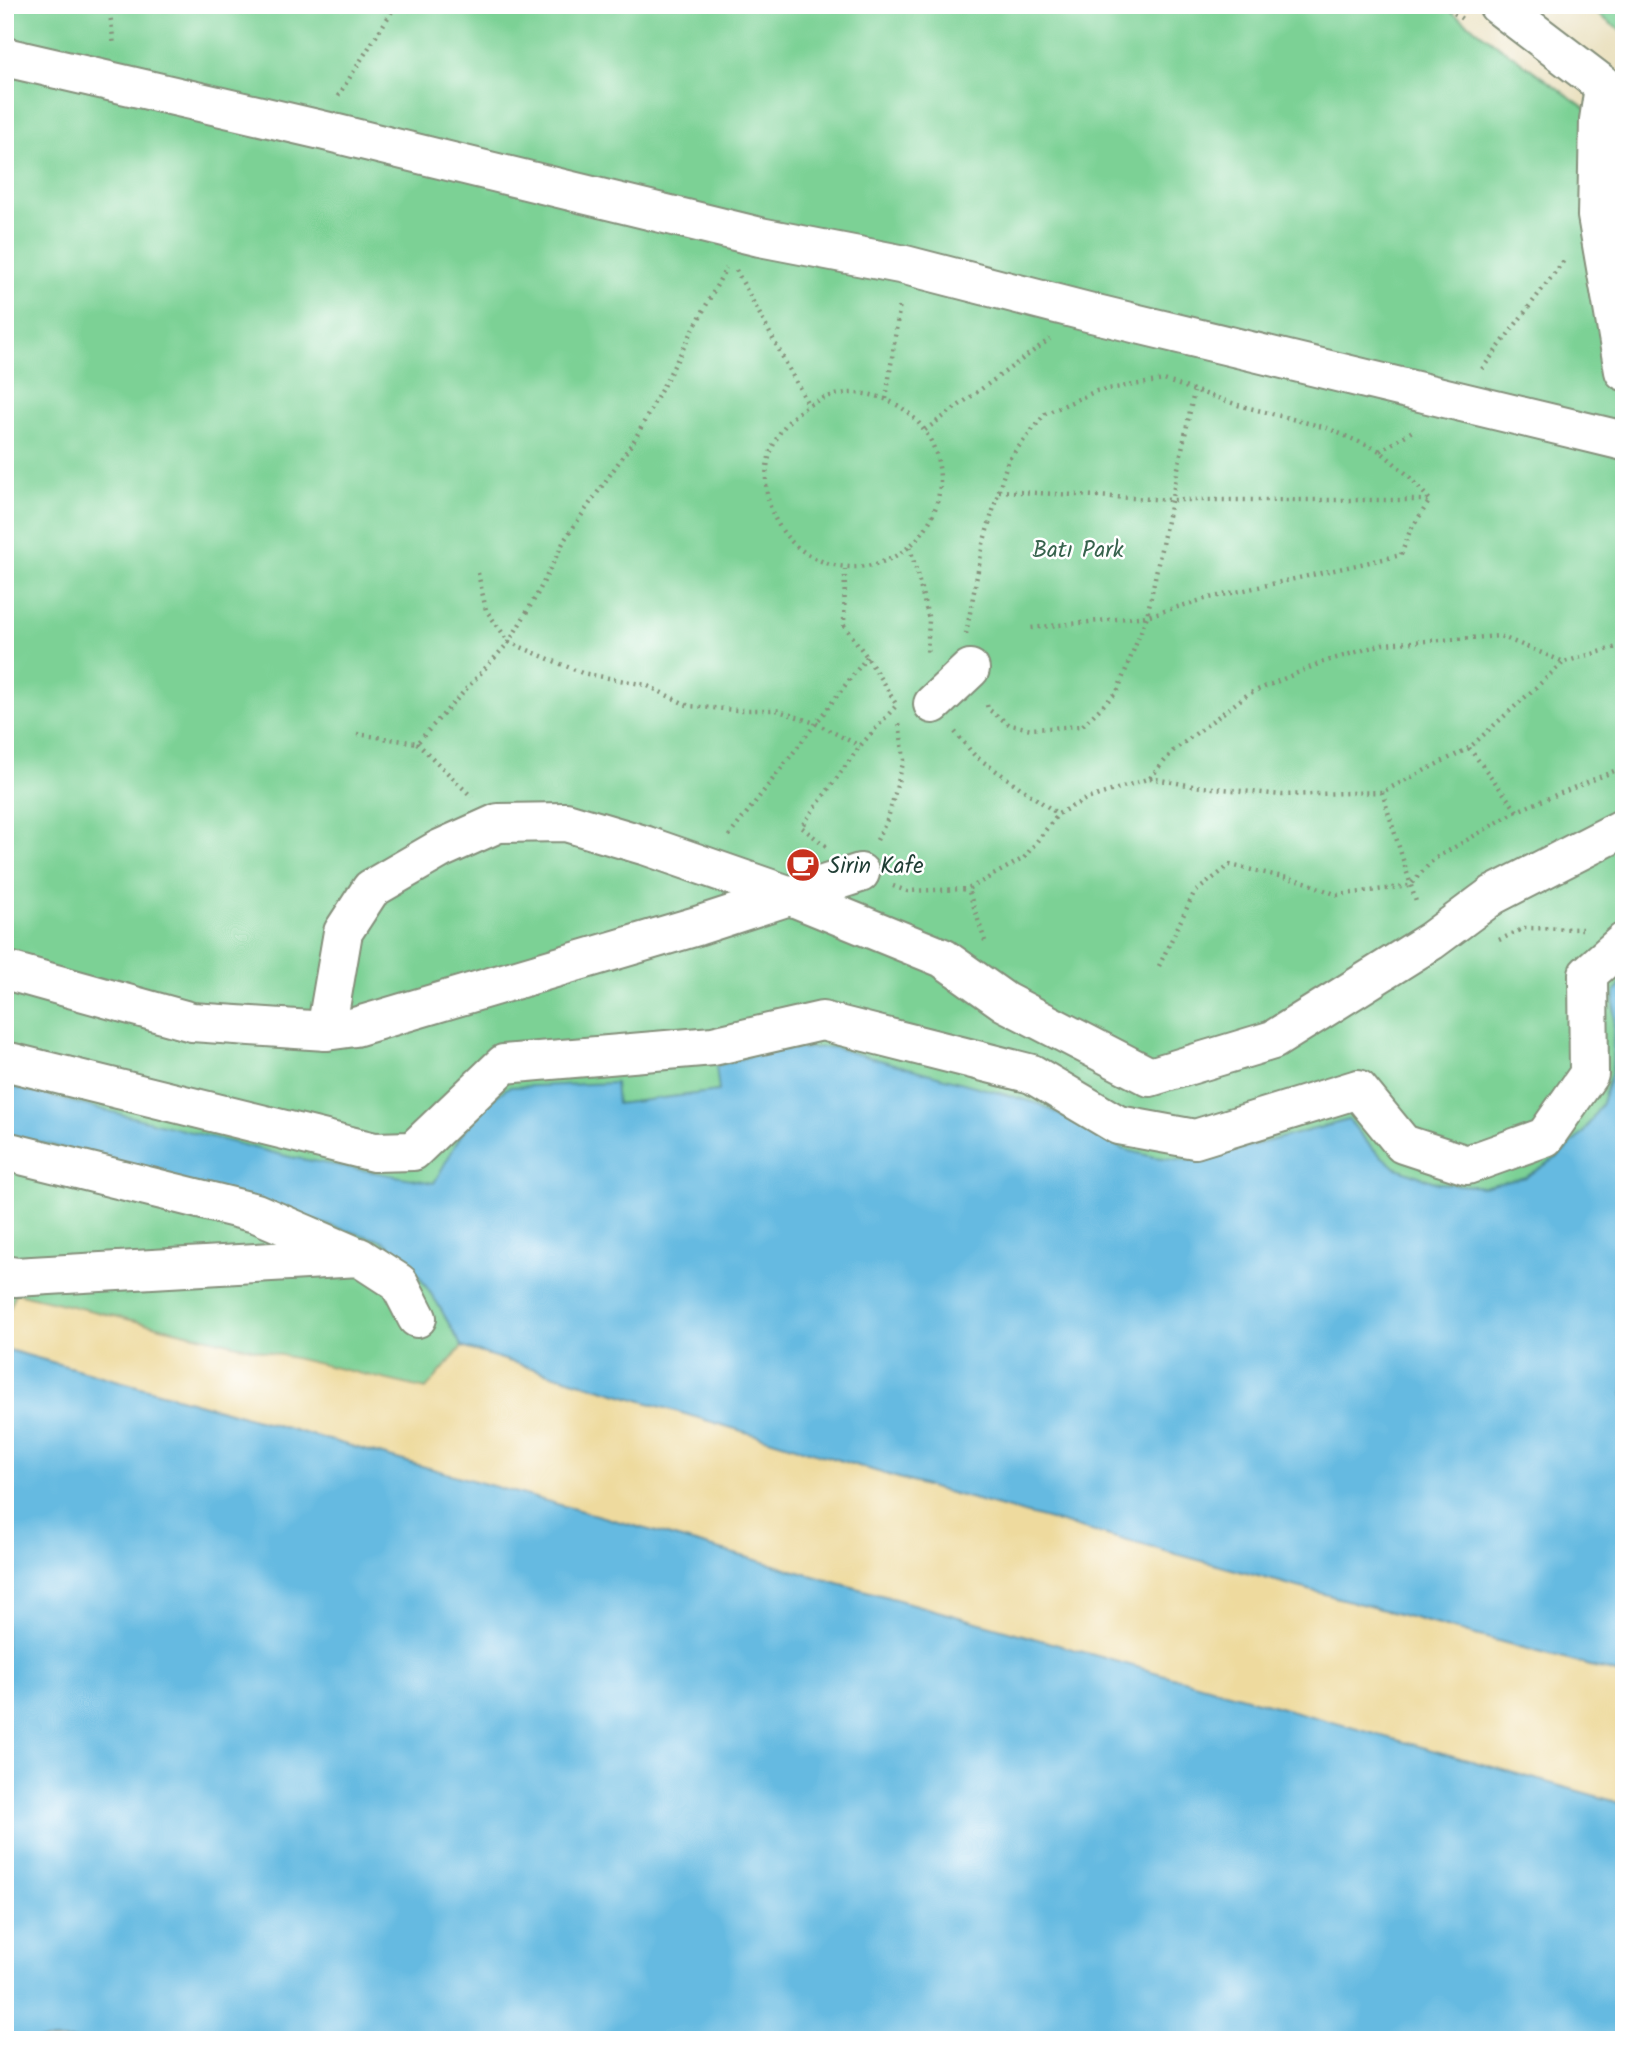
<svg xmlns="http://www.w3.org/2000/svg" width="1629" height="2045" viewBox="0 0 1629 2045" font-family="Kalam,sans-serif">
  <rect width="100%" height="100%" fill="#fff"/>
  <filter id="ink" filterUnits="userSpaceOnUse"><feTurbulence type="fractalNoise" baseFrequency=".0143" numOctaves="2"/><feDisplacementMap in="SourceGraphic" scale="14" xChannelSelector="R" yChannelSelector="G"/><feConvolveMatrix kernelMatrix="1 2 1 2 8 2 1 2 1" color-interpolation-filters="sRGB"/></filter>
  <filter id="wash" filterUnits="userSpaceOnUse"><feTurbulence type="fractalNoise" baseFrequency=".00686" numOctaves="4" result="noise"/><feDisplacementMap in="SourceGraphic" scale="28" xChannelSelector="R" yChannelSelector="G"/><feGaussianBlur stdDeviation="1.57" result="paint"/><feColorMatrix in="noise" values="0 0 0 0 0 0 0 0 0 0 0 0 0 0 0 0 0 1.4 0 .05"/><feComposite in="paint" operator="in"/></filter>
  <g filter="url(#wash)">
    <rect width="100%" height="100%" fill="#ebe2c2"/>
    <g fill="#7bd195" stroke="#4d8764" stroke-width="2">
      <polygon points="5,5 1442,5 1624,136 1624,981 1615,992 1612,1071 1602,1103 1583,1133 1558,1157 1526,1177 1483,1187 1437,1183 1394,1167 1371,1147 1349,1120 1206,1158 1183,1160 1153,1157 1122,1149 1040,1104 719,1091 616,1104 614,1083 410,1263 438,1304 462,1347 427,1389 5,1349"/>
      <polygon points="1585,5 1624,5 1624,33"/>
    </g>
    <polygon fill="#eeda9e" stroke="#868c69" stroke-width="2" points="16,1293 426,1389 462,1347 932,1488 1624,1675 1624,1804 5,1349 5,1319"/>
    <g fill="#65bae1" stroke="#427c8a" stroke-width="2">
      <polygon points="1624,981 1624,1675 932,1488 462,1347 438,1304 410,1263 383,1241 51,1145 5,1135 5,1085 290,1157 434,1183 461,1135 489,1101 509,1087 615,1083 617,1104 719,1091 716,1066 771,1050 832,1047 1040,1104 1122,1149 1153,1157 1183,1160 1206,1158 1349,1120 1371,1147 1394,1167 1437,1183 1483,1187 1526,1177 1558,1157 1583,1133 1602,1103 1612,1071 1615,992"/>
      <polygon points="5,1349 1624,1804 1624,2040 5,2040"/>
    </g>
  </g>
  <g filter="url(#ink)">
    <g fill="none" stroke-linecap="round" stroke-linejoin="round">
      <g stroke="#85907b" stroke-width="42">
        <g id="street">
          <polyline points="5,57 317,129 760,237 905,265 1088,312 1624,441"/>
          <polyline points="1604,87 1599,120 1597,216 1624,371"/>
          <polyline points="933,704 970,669"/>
          <polyline points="5,970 192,1022 326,1031 355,1027 697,926 860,873"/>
          <polyline points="326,1031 343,932 371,889 440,849 498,823 566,822 647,846 788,895 943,958 1005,1002 1150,1077 1273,1040 1431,941 1493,895 1624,828"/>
          <polyline points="5,1061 374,1152 413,1151 504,1064 713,1046 822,1021 1032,1074 1118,1125 1195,1139 1358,1089 1403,1144 1467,1165 1545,1137 1589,1074 1588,974 1624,942"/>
          <polyline points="5,1151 256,1213 351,1254"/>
          <polyline points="5,1275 15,1277 359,1257 399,1283 417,1318"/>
        </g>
      </g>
      <g stroke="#85907b" stroke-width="42">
        <polyline id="secondary" points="1498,5 1624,101"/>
      </g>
      <g stroke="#85907b" stroke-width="4.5" stroke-dasharray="2 5" stroke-linecap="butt">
        <polyline points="109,5 114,46"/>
        <polyline points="1443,5 1465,21"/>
        <polyline points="338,96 396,5"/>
        <polyline points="736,270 808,404"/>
        <polyline points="1482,369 1565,259"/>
        <circle cx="853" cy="480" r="87"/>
        <polyline points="886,399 900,303"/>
        <polyline points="925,430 1050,339"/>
        <polyline points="1380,451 1414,430"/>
        <polyline points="999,491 1172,500 1429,500"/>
        <polyline points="910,547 929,620 927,655"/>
        <polyline points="845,569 844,625 867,657 896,704"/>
        <polyline points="478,573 486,610 509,642 582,673 646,685 689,706 736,710 776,710 815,723 860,746"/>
        <polyline points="966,634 983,544 1008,460 1045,414 1096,391 1164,380 1238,405 1327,428 1380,451 1409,476 1430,500 1410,531 1401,555 1205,599 1147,616 1031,628"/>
        <polyline points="987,705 988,709 1010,725 1032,729 1082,726 1117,692 1147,616 1194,392"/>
        <polyline points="955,732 975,756 1058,814"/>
        <polyline points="357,734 417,743 509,642 538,593 565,539 635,439 726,268"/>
        <polyline points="417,743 472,797"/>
        <polyline points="1469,748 1517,811"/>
        <polyline points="1150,778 1174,750 1248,694 1323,662 1383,644 1500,636 1564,662 1624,645"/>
        <polyline points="1382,792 1417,905"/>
        <polyline points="729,836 867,657"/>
        <polyline points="877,840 888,818 904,760 899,721"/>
        <polyline points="826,846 801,827 860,746 895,707"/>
        <polyline points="893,886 907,891 968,889"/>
        <polyline points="1499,940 1525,928 1582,929"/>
        <polyline points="985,941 968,889 1024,858 1058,814 1084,800 1150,778 1193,786 1282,795 1382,792 1469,748 1564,662"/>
        <polyline points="1159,966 1194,893 1230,865 1305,882 1337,895 1409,886 1434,859 1517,811 1624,767"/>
      </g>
      <use href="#street" stroke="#fff" stroke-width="38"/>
      <use href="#secondary" stroke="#fff" stroke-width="38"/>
    </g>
  </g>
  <defs>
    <g id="cafe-disc" transform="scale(1.75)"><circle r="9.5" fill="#c8321e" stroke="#fff"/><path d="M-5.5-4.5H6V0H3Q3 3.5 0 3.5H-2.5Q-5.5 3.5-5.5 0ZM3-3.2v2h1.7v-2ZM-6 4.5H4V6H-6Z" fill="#fff"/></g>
  </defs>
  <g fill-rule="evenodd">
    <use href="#cafe-disc" x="803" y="865"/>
  </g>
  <g text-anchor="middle" stroke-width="5" stroke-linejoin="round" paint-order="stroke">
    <g font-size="23" fill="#36624c" stroke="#fff">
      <text x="1078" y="557">Batı Park</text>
    </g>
    <g font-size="23" fill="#1f3d34" stroke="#fff" text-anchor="start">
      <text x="828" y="873">Sirin Kafe</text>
    </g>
  </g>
  <rect width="1629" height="2045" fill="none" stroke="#fff" stroke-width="28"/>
</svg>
